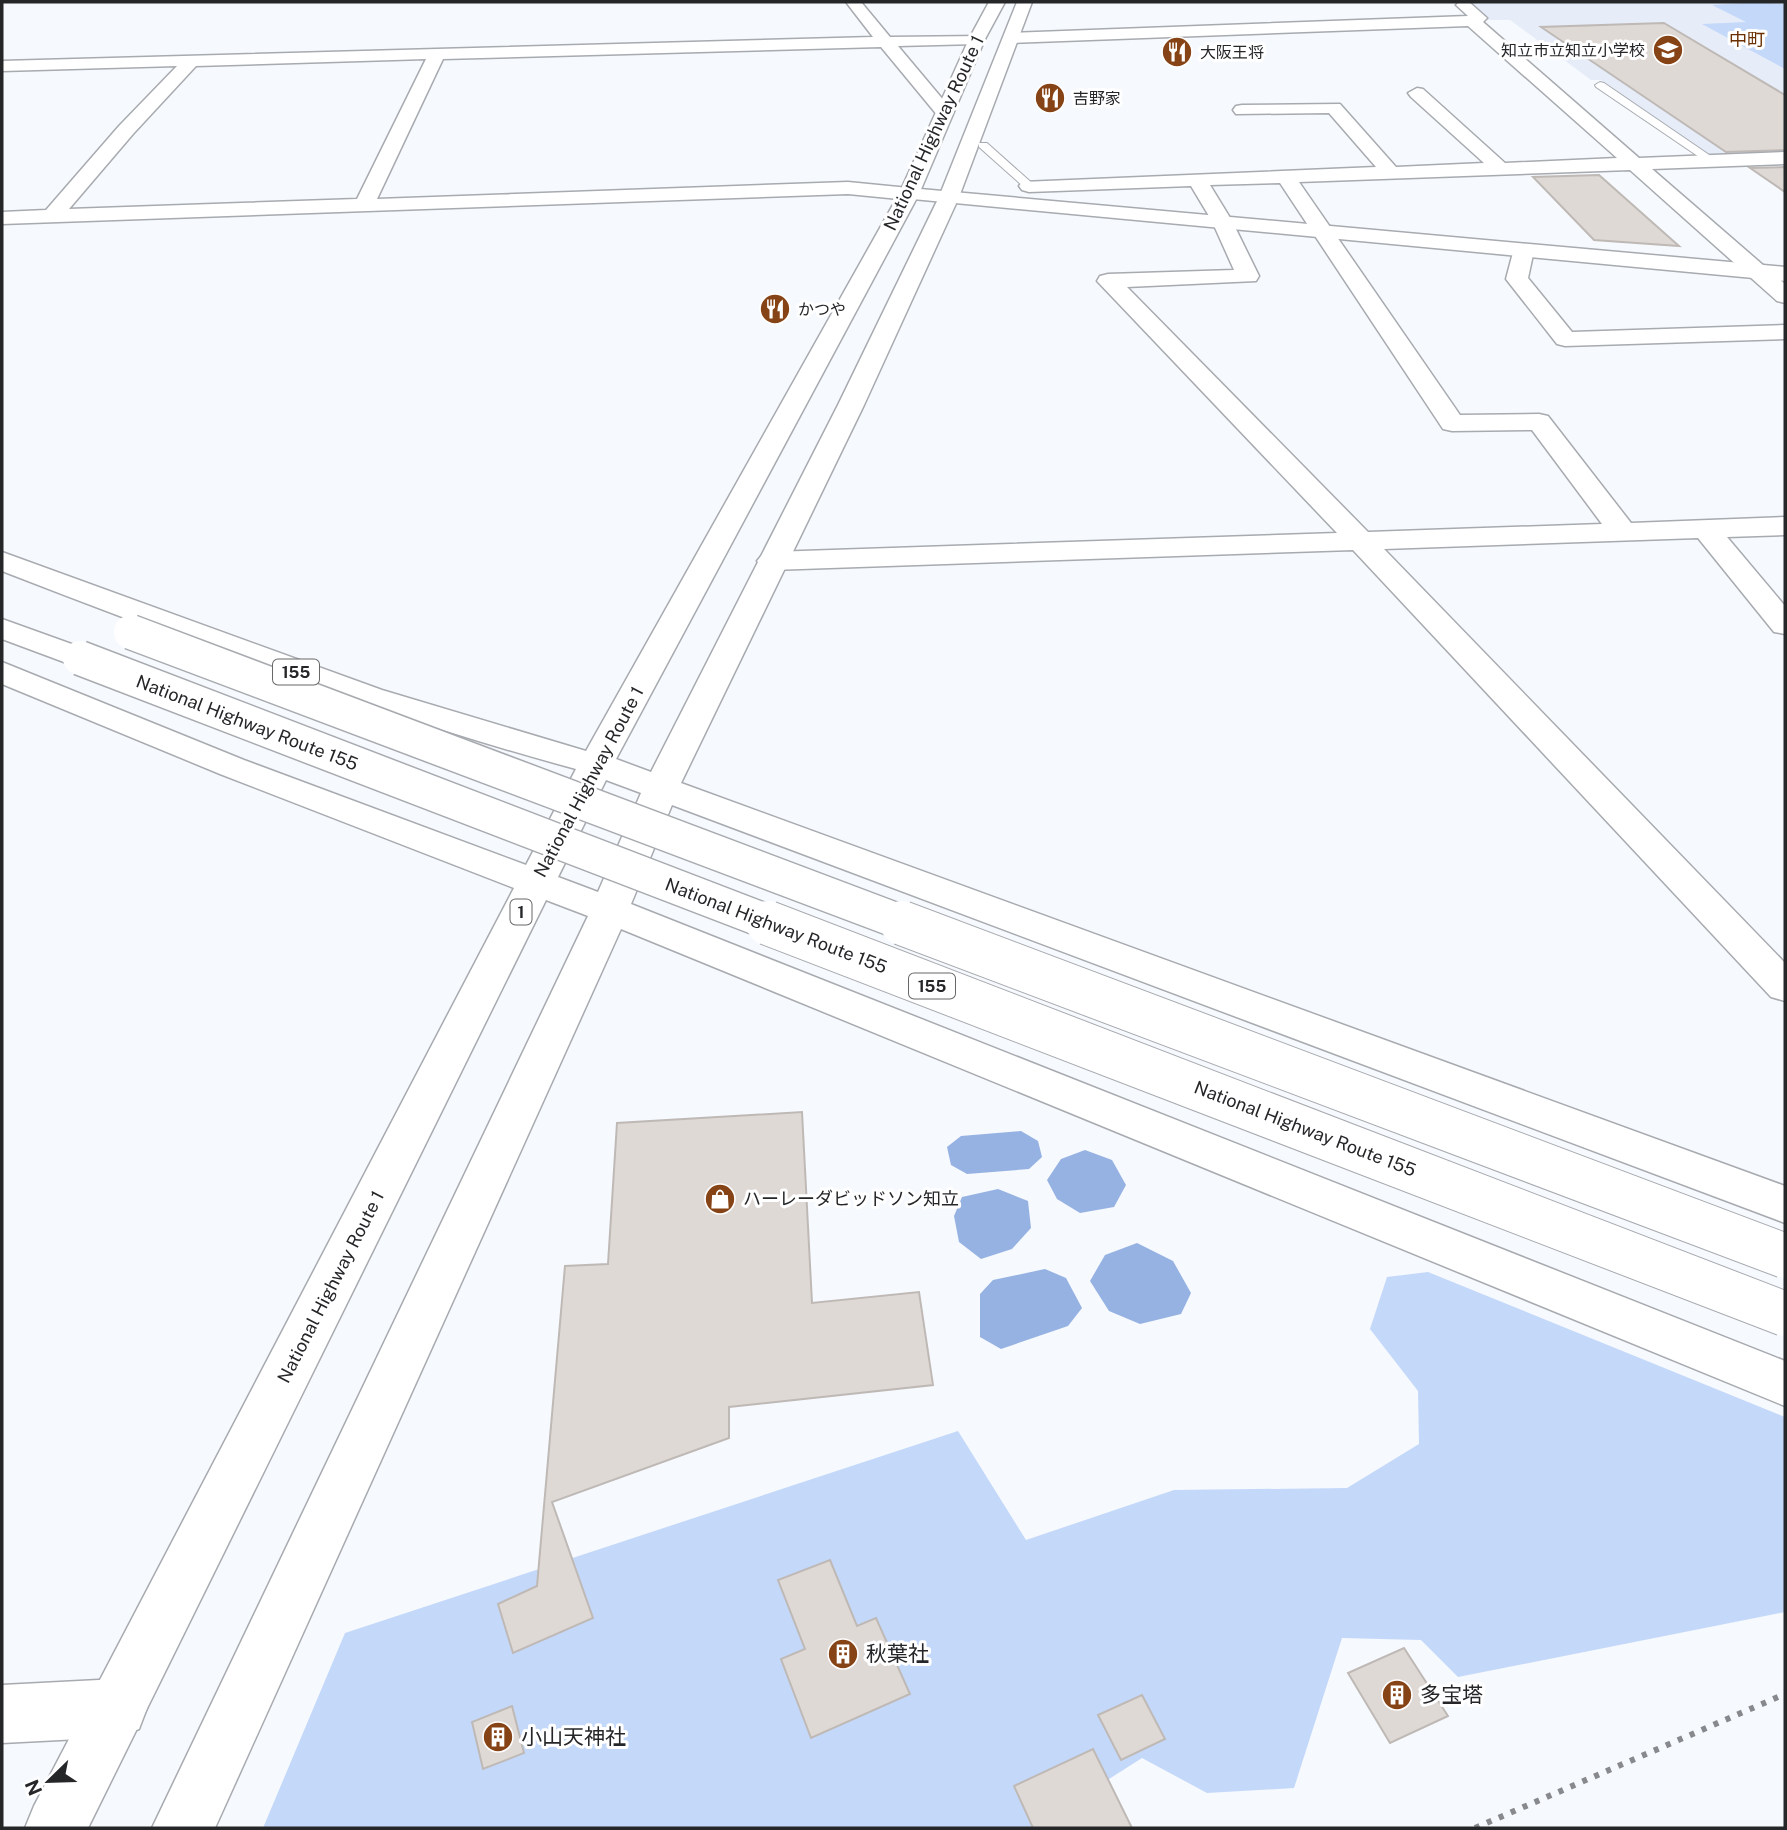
<svg xmlns="http://www.w3.org/2000/svg" width="1787" height="1830" viewBox="0 0 1787 1830" font-family="'Public Sans','Noto Sans JP',sans-serif">
  <rect width="100%" height="100%" fill="#f6f9fe"/>
  <polygon fill="#e6edf9" points="1466,2 1785,2 1785,153 1711,156 1601,80 1591,80 1510,20 1487,20"/>
  <g fill="#c4d8fa">
    <polygon points="1756,2 1785,4 1785,69 1702,24 1746,22 1712,5"/>
    <polygon points="1428,1272 1785,1417 1785,1612 1458,1677 1421,1640 1342,1638 1294,1788 1207,1793 1142,1758 1032,1828 263,1828 345,1633 958,1431 1026,1540 1174,1490 1347,1488 1419,1444 1418,1391 1370,1329 1387,1277"/>
  </g>
  <g fill="#96b2e3">
    <polygon points="1021,1131 1038,1141 1042,1157 1029,1169 967,1174 951,1165 947,1147 961,1136"/>
    <polygon points="1085,1150 1112,1160 1126,1185 1114,1207 1080,1213 1057,1199 1047,1180 1061,1159"/>
    <polygon points="998,1189 1028,1201 1031,1228 1012,1249 981,1259 959,1242 954,1216 962,1197"/>
    <polygon points="1137,1243 1173,1261 1191,1293 1181,1314 1140,1324 1109,1311 1090,1281 1105,1255"/>
    <polygon points="1045,1269 1066,1278 1082,1308 1068,1326 1001,1349 980,1337 980,1294 993,1280"/>
  </g>
  <g fill="#dfd9d6" stroke="#bfb9b6" stroke-width="2">
    <polygon points="1664,23 1785,95 1785,150 1726,152 1541,27"/>
    <polygon points="1785,167 1785,192 1750,168"/>
    <polygon points="1599,175 1679,246 1594,240 1533,177"/>
    <polygon points="802,1112 812,1303 919,1292 933,1385 729,1407 729,1438 552,1502 593,1618 513,1653 498,1604 537,1586 565,1266 608,1264 617,1123"/>
    <polygon points="830,1560 857,1626 876,1618 910,1694 811,1738 781,1659 805,1649 778,1580"/>
    <polygon points="1404,1648 1448,1716 1390,1743 1348,1673"/>
    <polygon points="1142,1695 1165,1739 1121,1760 1098,1715"/>
    <polygon points="512,1706 524,1753 483,1769 472,1722"/>
    <polygon points="1093,1749 1132,1828 1033,1828 1014,1786"/>
  </g>
  <g fill="none" stroke-linecap="round" stroke-linejoin="round">
    <g stroke="#a7aaaf" stroke-width="2">
      <g id="service">
        <polygon points="1600,82 1604,83 1718,161 1708,163 1596,87 1595,85"/>
        <polygon points="979,143 987,143 1033,184 1033,188 1025,188 979,147"/>
      </g>
    </g>
    <g stroke="#a7aaaf" stroke-width="3">
      <g id="minor">
        <path d="M846,2h15l29,35 93,-1 2,3 -2,3 -6,2 -79,2 52,62 3,4 -3,4h-12l-57,-69 -438,12 -66,140 471,-17 61,6 7,2 3,4 -3,4 -7,2 -61,-6 -846,30v-12l44,-2 73,-84 58,-60 -175,5v-10l871,-24zM426,59l-69,140 -288,10 64,-75 63,-68z"/>
        <path d="M1459,2h10l18,16 -4,4 156,136 146,-6v12l-133,5 133,115v19l-8,-2 -147,-131 -331,12 161,233 79,-1 9,2 83,107 154,-6v18l-58,2 58,69v28l-11,-2 -76,-94 -314,11 401,414v38l-14,-4 -418,-447 -581,20 -10,-3 -5,-6 5,-6 10,-3 565,-19 -240,-252 3,-5 8,-2 126,-4 -22,-49 -21,-35 -162,6 -7,-2 -3,-4 3,-4 354,-15 -47,-54 -93,1 -3,-4 3,-4 6,-1 98,-1 56,63 88,-4 -73,-66 -3,-4 9,-5 6,1 82,74 112,-5 -149,-132 -457,17 -8,-5 8,-5 457,-17 -12,-11zM1280,183l163,246 9,2 80,-1 70,94 -234,8 -241,-245 129,-6 3,-5 -27,-55 -22,-36z"/>
        <polygon points="1523,244 1531,245 1534,250 1528,278 1572,332 1785,325 1785,339 1565,346 1557,344 1506,279 1515,245"/>
        <polygon points="118,1679 139,1687 147,1708 139,1729 118,1737 2,1743 2,1685"/>
      </g>
    </g>
    <g stroke="#a7aaaf" stroke-width="3">
      <polygon id="tertiary" points="909,188 1785,267 1785,281 902,198 899,194 902,190"/>
    </g>
    <g stroke="#a7aaaf" stroke-width="3">
      <g id="trunk">
        <path d="M989,2h16l-20,37 -66,155 -303,565 35,13 187,-367 101,-208 78,-195h15l-73,195 -95,208 -183,378 1104,403v37l-1113,-418 -41,99 1154,457v45l-1164,-477 -406,899h-63l436,-912 -42,-16 -458,928h-63l9,-22 480,-918 -294,-114 -218,-90v-22l242,98 282,105 50,-96c-196,-53 -385,-125 -574,-198v-19l380,138 204,61 313,-557 70,-155zM606,780l35,13 -43,99 -40,-15z"/>
        <polygon points="2,619 91,651 96,658 91,665 80,668 2,639"/>
      </g>
    </g>
    <polyline stroke="#87898d" stroke-width="6" stroke-dasharray="5 8" stroke-linecap="butt" points="1475,1828 1785,1694"/>
    <use href="#service" fill="#fff" fill-rule="evenodd"/>
    <use href="#minor" fill="#fff" fill-rule="evenodd"/>
    <use href="#tertiary" fill="#fff" fill-rule="evenodd"/>
    <use href="#trunk" fill="#fff" fill-rule="evenodd"/>
    <g stroke="#a7aaaf" stroke-width="37" stroke-linecap="butt">
      <g id="trunk-bridge-far1">
        <polyline points="131,632 906,924"/>
        <polyline points="80,658 773,924"/>
      </g>
    </g>
    <g stroke="#a7aaaf" stroke-width="46" stroke-linecap="butt">
      <g id="trunk-bridge">
        <polyline points="768,923 1785,1314"/>
        <polyline points="902,923 1785,1256"/>
      </g>
    </g>
    <use href="#trunk-bridge-far1" stroke="#fff" stroke-width="34"/>
    <use href="#trunk-bridge" stroke="#fff" stroke-width="44"/>
  </g>
  <defs>
    <g id="school-disc" transform="scale(1.575)"><circle r="9.5" fill="#864315" stroke="#fff"/><path d="M0-5L7-2L0 1L-7-2ZM-4 1L0 2.5L4 1V4Q0 6-4 4Z" fill="#fff"/></g>
    <g id="restaurant-disc" transform="scale(1.575)"><circle r="9.5" fill="#864315" stroke="#fff"/><path d="M-5-6h1v4h1v-4h1v4h1v-4h1v5L-1.5 .5V6h-2V.5L-5-1ZM5-6V6H3V1.5H1.5Q1.5-4 5-6Z" fill="#fff"/></g>
    <g id="shop-disc" transform="scale(1.575)"><circle r="9.5" fill="#864315" stroke="#fff"/><path d="M-5-2.5h2.3a2.7 3.5 0 0 1 5.4 0H5L5.5 6h-11ZM-1.5-2.5h3a1.5 2.3 0 0 0-3 0Z" fill="#fff"/></g>
    <g id="building-disc" transform="scale(1.575)"><circle r="9.5" fill="#864315" stroke="#fff"/><path d="M-4-6H4V6H1V3H-1V6H-4ZM-2.5-4.3h1.7v1.8h-1.7ZM.8-4.3h1.7v1.8H.8ZM-2.5-1h1.7V.8h-1.7ZM.8-1h1.7V.8H.8Z" fill="#fff"/></g>
  </defs>
  <g fill-rule="evenodd">
    <use href="#school-disc" x="1668" y="50"/>
    <use href="#restaurant-disc" x="1177" y="52"/>
    <use href="#restaurant-disc" x="1050" y="98"/>
    <use href="#restaurant-disc" x="775" y="309"/>
    <use href="#shop-disc" x="720" y="1199"/>
    <use href="#building-disc" x="843" y="1654"/>
    <use href="#building-disc" x="1397" y="1695"/>
    <use href="#building-disc" x="498" y="1737"/>
  </g>
  <g text-anchor="middle" stroke-width="6" stroke-linejoin="round" paint-order="stroke">
    <g font-size="16" fill="#252628" stroke="#fff" text-anchor="start">
      <text x="1645" y="56" text-anchor="end">知立市立知立小学校</text>
      <text x="1200" y="58">大阪王将</text>
      <text x="1073" y="104">吉野家</text>
      <text x="798" y="315">かつや</text>
    </g>
    <g fill="#fff" stroke="#666768" stroke-width="2">
      <rect x="273" y="659.5" width="46" height="25" rx="5"/>
      <rect x="510.5" y="899.5" width="21" height="25" rx="5"/>
      <rect x="909" y="973.5" width="46" height="25" rx="5"/>
    </g>
    <g font-size="16" font-weight="bold" fill="#252628">
      <text x="296" y="678">155</text>
      <text x="521" y="918">1</text>
      <text x="932" y="992">155</text>
    </g>
    <g font-size="18" fill="#6b2f00" stroke="#fff">
      <text x="1747" y="46">中町</text>
    </g>
    <g font-size="18" fill="#252628" stroke="#fff">
      <text transform="translate(934 133) rotate(-65)" y="6">National Highway Route 1</text>
      <text transform="translate(247 723) rotate(21)" y="6">National Highway Route 155</text>
      <text transform="translate(589 782) rotate(-62)" y="6">National Highway Route 1</text>
      <text transform="translate(776 926) rotate(21)" y="6">National Highway Route 155</text>
      <text transform="translate(1305 1129) rotate(21)" y="6">National Highway Route 155</text>
      <text transform="translate(331 1287) rotate(-63)" y="6">National Highway Route 1</text>
    </g>
    <g font-size="18" fill="#252628" stroke="#fff" text-anchor="start">
      <text x="743" y="1205">ハーレーダビッドソン知立</text>
    </g>
    <g font-size="21" fill="#252628" stroke="#fff" text-anchor="start">
      <text x="866" y="1661">秋葉社</text>
      <text x="1420" y="1702">多宝塔</text>
      <text x="521" y="1744">小山天神社</text>
    </g>
  </g>
  <rect width="1787" height="1830" fill="none" stroke="#252628" stroke-width="7"/>
  <g transform="translate(49 1781) rotate(247)" stroke="#ffffff" stroke-width="5" paint-order="stroke">
  <path d="M0-5L12 26L0 18L-12 26Z" fill="#252628"/>
  <text y="-10" font-size="19" font-weight="bold" text-anchor="middle" fill="#252628">N</text>
  </g>
</svg>
